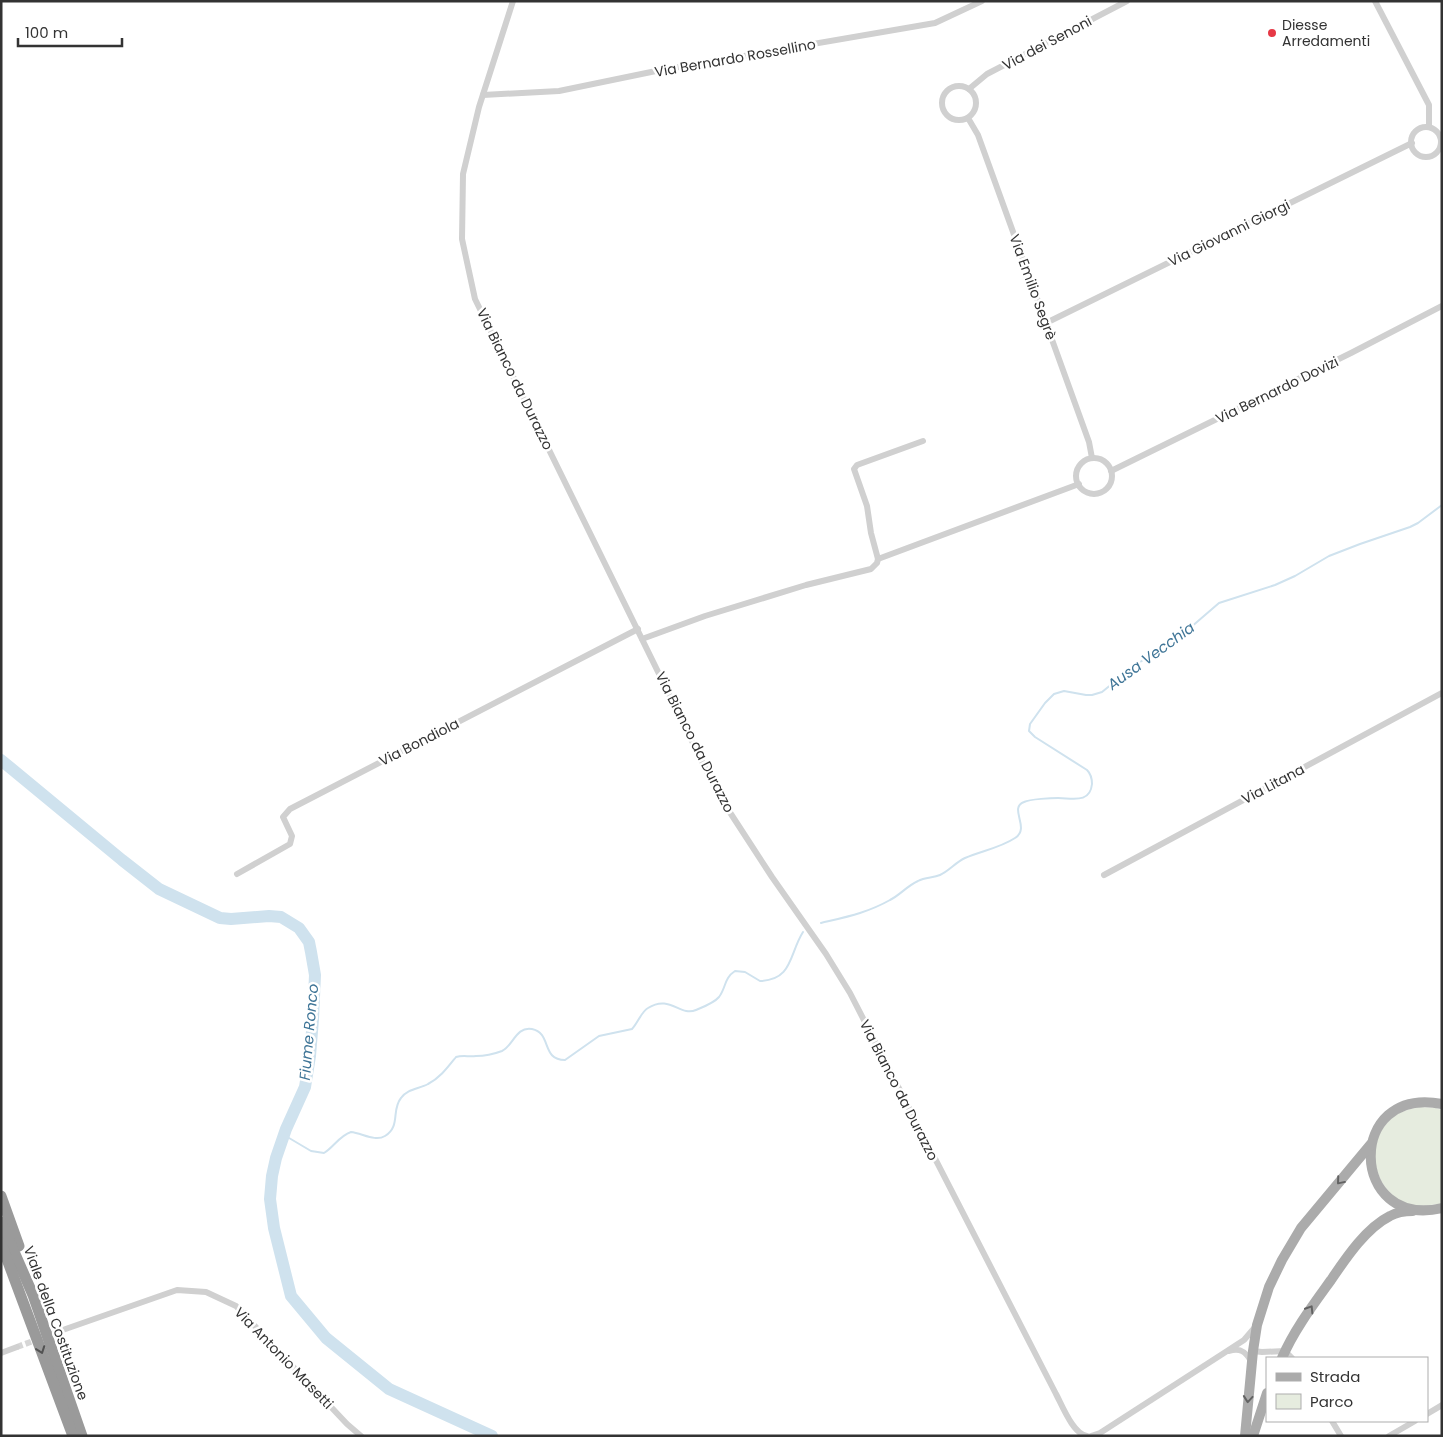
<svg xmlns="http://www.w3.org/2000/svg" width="1443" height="1437" viewBox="0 0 1443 1437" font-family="Poppins,sans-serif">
  <rect width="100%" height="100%" fill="#fff"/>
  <path fill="#e6ecdf" d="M1420,1107l16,1 6,2v94c-9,0 -22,4 -31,1 -37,-11 -49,-61 -19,-87 8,-7 18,-9 28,-11z"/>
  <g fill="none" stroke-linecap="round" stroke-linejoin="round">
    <g stroke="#cfe2ee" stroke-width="2">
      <path d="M821,923c25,-6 46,-10 69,-23 10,-5 17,-14 28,-19 7,-4 15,-3 22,-6 9,-4 16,-13 25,-17 16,-7 35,-10 50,-20 16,-10 -7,-30 9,-36 6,-3 28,-4 34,-4 14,0 32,6 34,-14 0,-6 -1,-10 -5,-14l-52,-33 -6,-6 1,-7 15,-21 9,-9 10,-3 22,4h6l10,-3 32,-26 49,-32 36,-31 56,-18 20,-9 34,-20 31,-12 50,-17 8,-4 24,-18"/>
      <path d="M284,1135l27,16 13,2c10,-6 15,-17 27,-21 11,1 24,10 34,4 16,-10 6,-26 16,-38 6,-9 18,-9 27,-14 12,-6 20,-17 28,-27 7,-2 13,0 20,-1 8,0 18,-2 26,-5 11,-5 14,-25 30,-22 20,4 9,31 33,31l34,-24 33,-7c6,-6 9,-17 16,-21 22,-14 32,9 48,2 7,-3 18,-7 23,-13 7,-9 5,-19 16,-26l10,1 15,9c33,-1 29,-27 43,-49"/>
    </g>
    <polyline stroke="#cfe2ee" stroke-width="12" points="1,760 122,860 159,889 220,918 231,919 269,916 281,917 299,928 309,942 311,952 315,975 313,1019 310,1056 305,1087 286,1129 276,1158 272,1176 270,1199 274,1228 291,1296 326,1338 389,1389 492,1436"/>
    <polyline stroke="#d6d6d6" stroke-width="6" stroke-dasharray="6 3" stroke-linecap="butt" points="17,1347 57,1332"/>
    <g stroke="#d0d0d0" stroke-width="6">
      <path d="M513,1l-34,106 -16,67 -1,65 13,60 243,495 54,83 54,77 24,39 206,401c6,11 17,40 31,42"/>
      <polyline points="1375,1 1429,105 1429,127"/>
      <circle cx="959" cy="103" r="17"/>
      <polyline points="969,89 987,74 1127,1"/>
      <polyline points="483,95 559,91 656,71 935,23 982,1"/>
      <polyline points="968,118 978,135 1089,442 1092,458"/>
      <circle cx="1426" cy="142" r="15"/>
      <polyline points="1046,323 1412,143"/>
      <circle cx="1094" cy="476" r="18"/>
      <polyline points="1111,471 1351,353 1442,306"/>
      <polyline points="878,559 1079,484"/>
      <polyline points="642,639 705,616 806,585 871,569 877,563 878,559 871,533 867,506 854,469 857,465 923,441"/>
      <polyline points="237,874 290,844 292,836 283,817 290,809 638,629"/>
      <polyline points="1104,875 1442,693"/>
      <polyline points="57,1332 177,1290 206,1292 236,1306 347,1424 361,1436"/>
      <path d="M1229,1351c11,-4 17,1 22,10"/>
      <polyline points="1253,1351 1262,1352 1285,1351 1292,1358"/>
      <polyline points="1,1353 17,1347"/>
      <polyline points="1427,1414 1442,1405"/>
      <polyline points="1332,1421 1341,1436"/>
      <polyline points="1091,1436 1100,1433 1224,1353 1244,1340 1256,1326"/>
      <polyline points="1389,1436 1415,1421"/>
    </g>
    <g stroke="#ababab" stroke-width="10">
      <path d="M1442,1104c-97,-19 -93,126 0,104"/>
      <path d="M1282,1358c12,-28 31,-53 49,-78 15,-22 35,-52 59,-64 7,-4 15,-5 23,-5"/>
      <polyline points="1245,1436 1253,1351 1257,1325 1269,1287 1282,1260 1301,1228 1371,1144"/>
      <polyline points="1253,1436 1267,1393"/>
    </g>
    <g stroke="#9a9a9a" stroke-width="11">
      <polyline points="1,1196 19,1246"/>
      <polyline points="1,1222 33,1295 82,1436"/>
      <polyline points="1,1243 73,1436"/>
    </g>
  </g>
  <defs><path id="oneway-chevron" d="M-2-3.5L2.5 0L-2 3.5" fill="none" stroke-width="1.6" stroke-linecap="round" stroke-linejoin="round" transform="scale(1.25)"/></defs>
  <g stroke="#636363">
    <use href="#oneway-chevron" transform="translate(1340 1181) rotate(130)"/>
    <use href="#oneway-chevron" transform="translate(1310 1309) rotate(-58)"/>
    <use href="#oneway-chevron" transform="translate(1248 1399) rotate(95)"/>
  </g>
  <use stroke="#525252" href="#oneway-chevron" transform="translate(41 1350) rotate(70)"/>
  <circle fill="#e63946" stroke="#fff" stroke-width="2" cx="1272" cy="33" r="5"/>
  <g text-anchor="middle" stroke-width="5" stroke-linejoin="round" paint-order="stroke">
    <g font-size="14" fill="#333" stroke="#fff" text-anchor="start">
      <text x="1282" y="30">Diesse<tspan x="1282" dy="16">Arredamenti</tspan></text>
    </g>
    <g font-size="14" fill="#333" stroke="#fff">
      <text transform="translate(1047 43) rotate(-28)" y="5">Via dei Senoni</text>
      <text transform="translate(735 58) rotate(-10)" y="5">Via Bernardo Rossellino</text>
      <text transform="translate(1229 233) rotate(-26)" y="5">Via Giovanni Giorgi</text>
      <text transform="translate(1033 287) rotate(70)" y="5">Via Emilio Segrè</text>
      <text transform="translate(515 379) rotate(64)" y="5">Via Bianco da Durazzo</text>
      <text transform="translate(1277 390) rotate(-26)" y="5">Via Bernardo Dovizi</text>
      <text transform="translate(419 742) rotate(-27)" y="5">Via Bondiola</text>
      <text transform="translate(695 742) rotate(63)" y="5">Via Bianco da Durazzo</text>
      <text transform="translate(1273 784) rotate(-28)" y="5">Via Litana</text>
      <text transform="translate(899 1090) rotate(63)" y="5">Via Bianco da Durazzo</text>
      <text transform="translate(56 1323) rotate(70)" y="5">Viale della Costituzione</text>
      <text transform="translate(284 1358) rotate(46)" y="5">Via Antonio Masetti</text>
    </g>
    <g font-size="15" font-style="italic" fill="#3f7597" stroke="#fff">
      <text transform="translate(1151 656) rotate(-36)" y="5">Ausa Vecchia</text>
      <text transform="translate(309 1032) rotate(-85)" y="5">Fiume Ronco</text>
    </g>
  </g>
  <rect width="1443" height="1437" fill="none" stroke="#333333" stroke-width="5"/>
  <rect x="1266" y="1357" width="162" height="65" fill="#ffffff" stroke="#adadad"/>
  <rect x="1276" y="1373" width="25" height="8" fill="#ababab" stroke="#adadad"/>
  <text x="1310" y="1382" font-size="15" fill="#333333">Strada</text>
  <rect x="1276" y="1394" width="25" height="15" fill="#e6ecdf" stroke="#adadad"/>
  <text x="1310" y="1407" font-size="15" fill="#333333">Parco</text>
  <path d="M18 38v8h104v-8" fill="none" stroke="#333333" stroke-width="2.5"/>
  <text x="25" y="38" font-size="15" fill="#333333" stroke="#ffffff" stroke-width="4" paint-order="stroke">100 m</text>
</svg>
